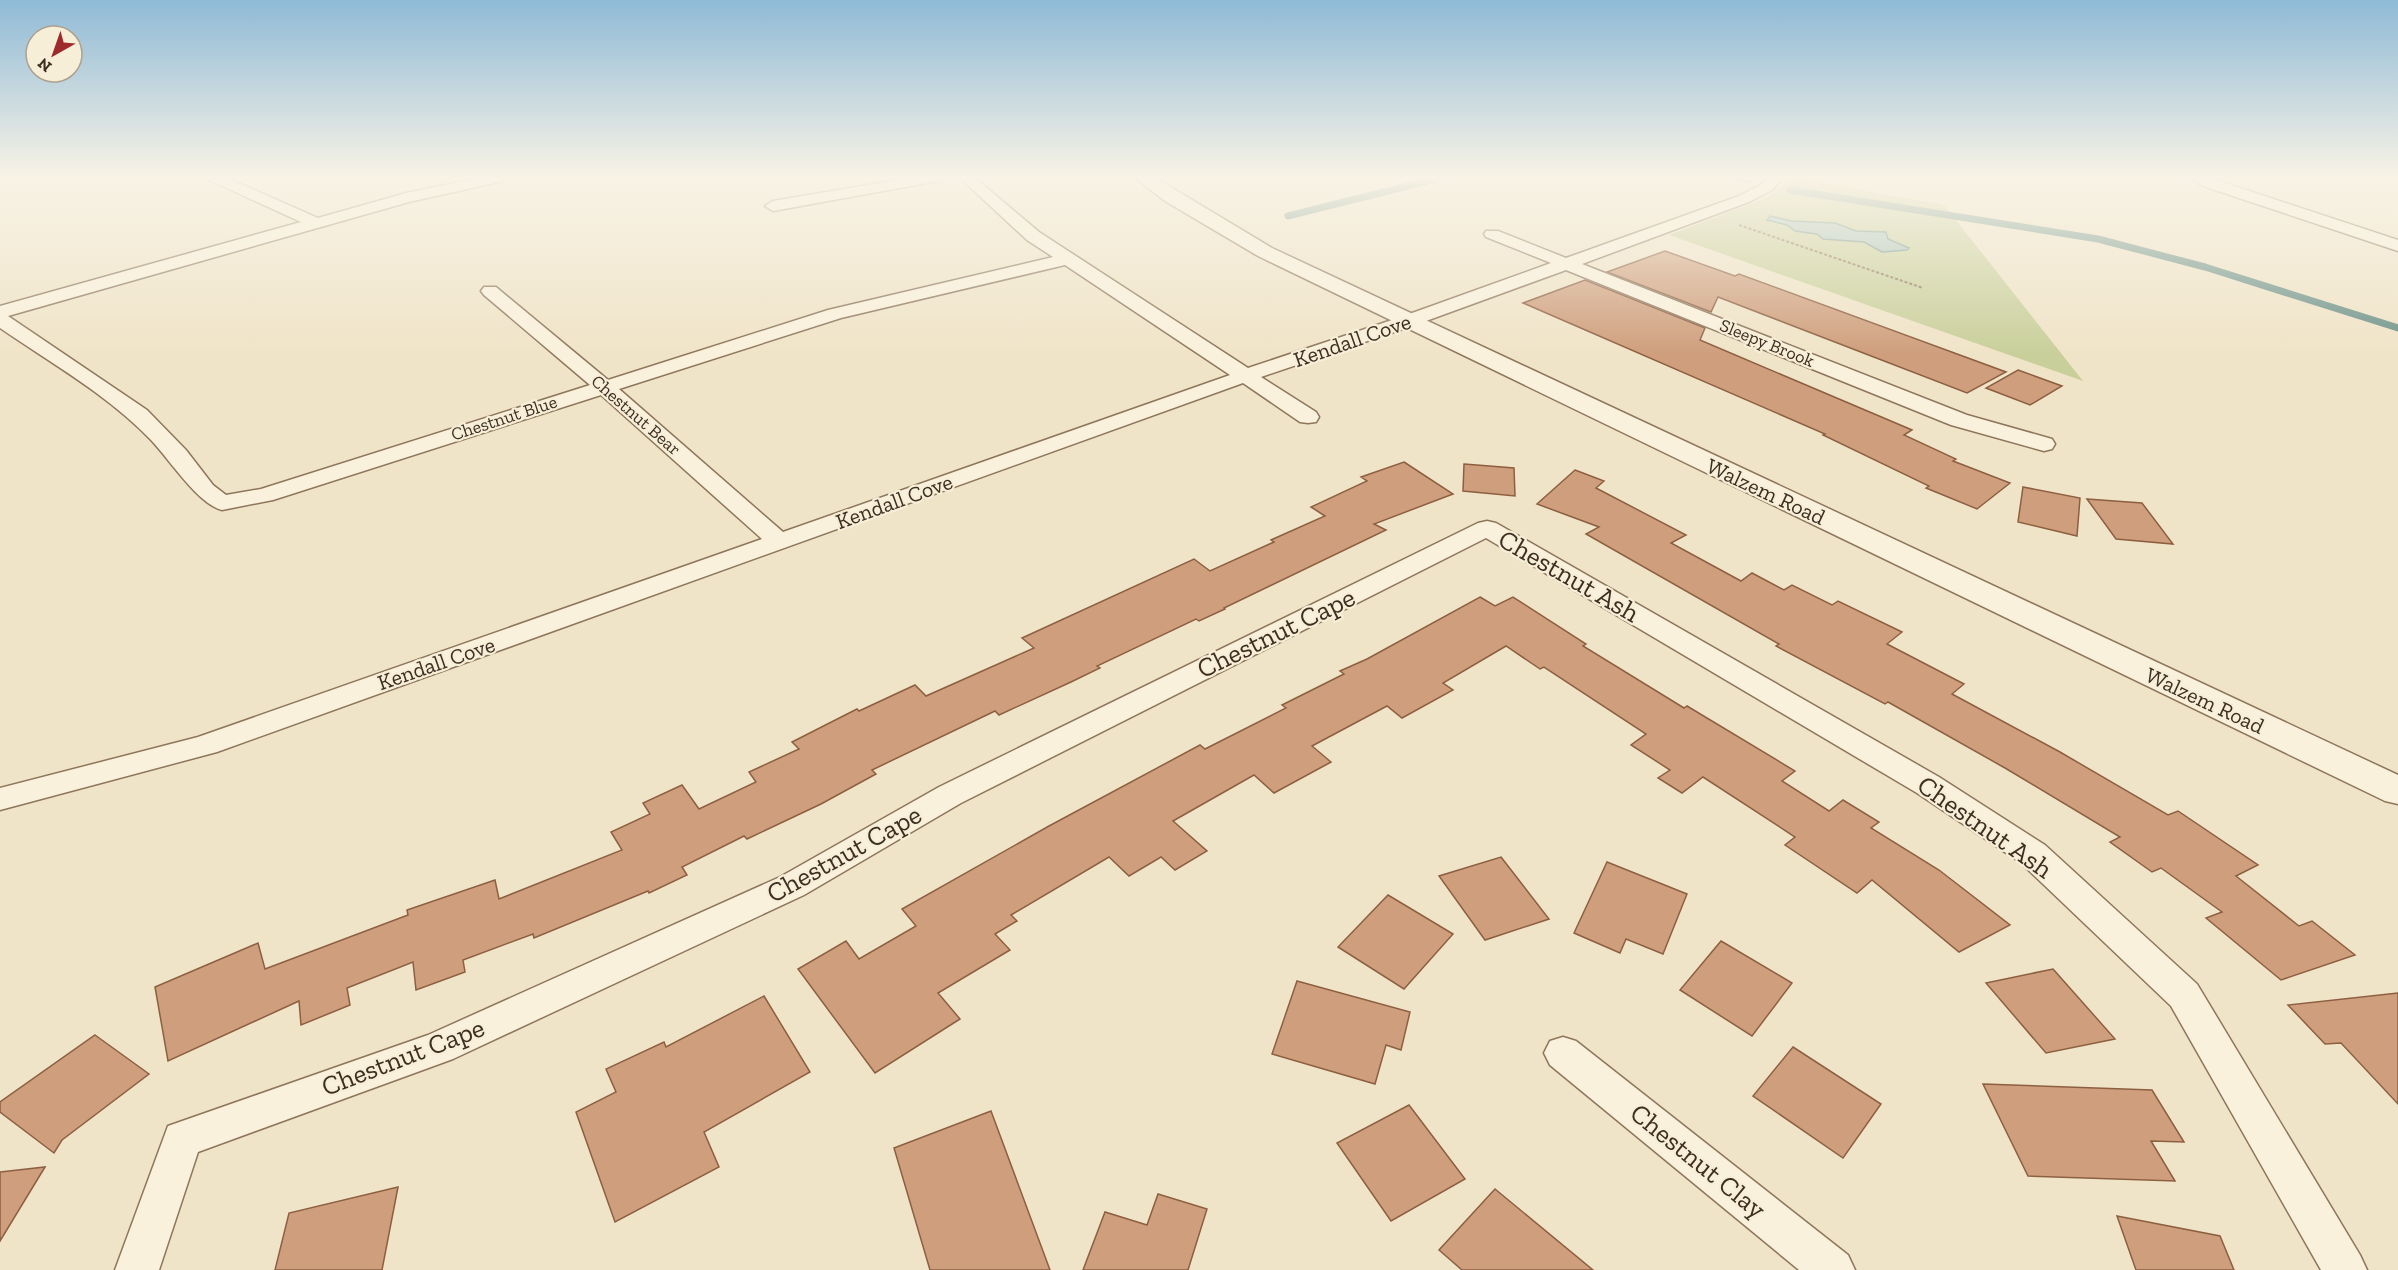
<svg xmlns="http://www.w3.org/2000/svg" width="2398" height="1270" viewBox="0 0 2398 1270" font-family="'Zilla Slab',serif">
  <rect width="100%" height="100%" fill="#f0e4c8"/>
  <polygon fill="#c9cf9b" points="1792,178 1944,205 2083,381 1669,235 1763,199"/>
  <polygon fill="#a9c4bc" stroke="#6f938a" stroke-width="1.5" points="1770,216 1791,221 1835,223 1856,231 1886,232 1888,239 1909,248 1907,250 1882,252 1864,242 1823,239 1817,234 1795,231 1787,225 1767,220"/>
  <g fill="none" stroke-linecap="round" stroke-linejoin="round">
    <g stroke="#6f938a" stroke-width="7">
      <polyline points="1736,177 1750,180"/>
      <polyline points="1790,190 2098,239 2205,267 2398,328"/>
      <polyline points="1288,216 1444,177"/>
    </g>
  </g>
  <g fill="#cf9f7d" stroke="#8d5f41" stroke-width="1.5">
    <polygon points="1665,251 1735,276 1739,274 2006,372 1967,393 1718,297 1711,312 1607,272"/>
    <polygon points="1585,280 1705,328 1700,340 1912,430 1904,435 1956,459 1953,461 2010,483 1977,509 1926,488 1929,486 1823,435 1825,434 1523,303"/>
    <polygon points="2018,370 2062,386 2030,405 1986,388"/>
    <polygon points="1404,462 1453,494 1374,524 1386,530 1224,608 1225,609 1199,621 1196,619 1097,666 1100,668 1071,682 999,715 995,711 872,770 876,774 821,804 747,839 744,836 682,867 687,875 649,893 648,891 534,938 533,934 463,960 465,972 416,990 413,962 347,988 350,1005 301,1025 299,1001 168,1061 155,987 258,943 265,969 408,915 407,910 495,880 499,899 622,850 611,832 650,814 643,803 682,785 699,809 756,782 749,772 799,749 792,742 857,709 859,711 915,685 926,696 1034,648 1022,638 1194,559 1210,571 1274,542 1271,540 1325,516 1311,507 1367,481 1361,477"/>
    <polygon points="1464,464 1514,468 1515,496 1463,491"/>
    <polygon points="1575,470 1604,481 1596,488 1686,535 1671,543 1741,581 1752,573 1784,590 1792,585 1832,605 1838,601 1902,632 1887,644 1964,684 1952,694 2060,752 2168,815 2178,811 2258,865 2236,876 2299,926 2312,921 2355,955 2281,980 2206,918 2222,912 2161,868 2152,872 2110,842 2120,837 2005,768 1888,702 1885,704 1776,646 1779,644 1586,534 1599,527 1537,504"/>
    <polygon points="2023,487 2080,498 2077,536 2018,522"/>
    <polygon points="2087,499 2142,503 2173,544 2116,539"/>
    <polygon points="1480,597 1495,606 1513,597 1586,644 1583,646 1684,708 1687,706 1795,771 1782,781 1829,811 1843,800 1879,822 1871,828 1939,870 2010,925 1959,952 1872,880 1857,893 1785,845 1795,837 1703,777 1682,793 1658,778 1670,770 1631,745 1646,734 1544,667 1540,669 1506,646 1443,683 1453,690 1402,718 1387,706 1312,746 1331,762 1274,793 1254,775 1173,821 1207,851 1175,870 1161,857 1129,876 1109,857 1011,915 1017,921 995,934 1010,950 938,993 960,1019 875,1073 798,969 846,941 859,959 916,926 902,909 1049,826 1200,745 1205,749 1286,708 1282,705 1344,674 1340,671 1367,659"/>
    <polygon points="1501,857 1549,919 1485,940 1439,876"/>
    <polygon points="1607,862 1687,894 1663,954 1626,939 1620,953 1574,933"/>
    <polygon points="1388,895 1453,934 1404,989 1338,947"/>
    <polygon points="1721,941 1792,983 1752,1036 1680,990"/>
    <polygon points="2053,969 2115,1039 2046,1053 1986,983"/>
    <polygon points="1297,981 1410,1012 1401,1050 1386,1045 1375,1084 1272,1054"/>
    <polygon points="2398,993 2398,1104 2341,1043 2325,1044 2288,1005"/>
    <polygon points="764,996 810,1072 704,1132 719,1167 615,1222 576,1112 616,1092 606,1069 664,1042 666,1047"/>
    <polygon points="95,1035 149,1074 62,1140 54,1153 0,1112 0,1102"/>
    <polygon points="1793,1047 1881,1104 1843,1158 1753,1096"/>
    <polygon points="1983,1084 2152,1090 2184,1142 2151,1141 2175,1181 2028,1176"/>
    <polygon points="1409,1105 1465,1179 1391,1221 1337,1143"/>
    <polygon points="991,1111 1050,1270 930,1270 894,1148"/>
    <polygon points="45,1167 0,1241 0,1172"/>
    <polygon points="398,1187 382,1270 275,1270 289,1213"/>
    <polygon points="1495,1189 1593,1270 1462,1270 1439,1250"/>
    <polygon points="1158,1194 1207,1209 1188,1270 1083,1270 1105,1212 1147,1225"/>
    <polygon points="2117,1216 2220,1236 2234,1270 2136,1270"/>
  </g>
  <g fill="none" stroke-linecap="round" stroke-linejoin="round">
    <g stroke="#8d765c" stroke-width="3">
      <g id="minor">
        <path d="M207,177h18l93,41 88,-25 78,-16h26l-7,4 -94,21 -401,114 139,94 39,40 27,35 13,10 35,-6 329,-104 -106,-90 -3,-4 3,-4h12l112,93 220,-70 225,-53 -26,-17 -68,-63h15l65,55 209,136 153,-51 150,-54 -65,-26 -2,-3 2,-3h12l68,27 173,-62 23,-12 6,-7h15l-11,13 -23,12 -167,62 385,151 85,24 3,5 -3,5 -8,2 -93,-26 -385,-155 -151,55 -154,52 55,35 3,5 -3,5 -8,1 -8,-1 -57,-39 -1026,369 -217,58v-22l198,-51 564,-198 -161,-144 -328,105 -51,10c-24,-6 -52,-50 -71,-70 -43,-45 -100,-77 -151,-112v-22l301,-84 -92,-42zM1065,265l165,110 -447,157 -164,-143 222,-71z"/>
        <polygon points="915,177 945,177 938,181 773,211 765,206 773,201"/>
        <polygon points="2189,177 2207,177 2398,240 2398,251 2203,186"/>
        <polygon points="1487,521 1496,523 1939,777 2045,845 2197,984 2360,1255 2367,1270 2321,1270 2171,1006 2021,863 1917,793 1486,538 961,803 804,895 453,1059 198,1152 159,1270 115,1270 168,1126 428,1035 780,877 939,787 1478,523"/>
        <polygon points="1563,1037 1576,1041 1848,1255 1855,1270 1799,1270 1550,1065 1544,1053 1550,1041"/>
      </g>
    </g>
    <g stroke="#8d765c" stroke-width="3">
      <polygon id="tertiary" points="1134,177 1154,177 1272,248 2398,775 2398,804 2385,801 1258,256 1165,201"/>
    </g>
    <polyline stroke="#8d765c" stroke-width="2" stroke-dasharray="3 2" stroke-linecap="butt" points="1739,225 1923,288"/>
    <use href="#minor" fill="#faf1dc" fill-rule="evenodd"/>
    <use href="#tertiary" fill="#faf1dc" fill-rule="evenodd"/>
  </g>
  <linearGradient id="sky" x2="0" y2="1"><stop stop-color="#8fbad6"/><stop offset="0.5" stop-color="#f8f3e6"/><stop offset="1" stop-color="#f8f3e6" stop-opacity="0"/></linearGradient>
  <rect width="2398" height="354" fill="url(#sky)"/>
  <g text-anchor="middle" stroke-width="4.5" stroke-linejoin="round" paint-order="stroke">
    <g font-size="18" fill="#3d2e20" stroke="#f7eed8">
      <text transform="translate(1767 343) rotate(22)" y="6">Sleepy Brook</text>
      <text transform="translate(636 415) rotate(41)" y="6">Chestnut Bear</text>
      <text transform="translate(504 418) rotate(-18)" y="6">Chestnut Blue</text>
    </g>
    <g font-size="22" fill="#3d2e20" stroke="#f7eed8">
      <text transform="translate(1352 340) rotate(-19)" y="8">Kendall Cove</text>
      <text transform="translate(1766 491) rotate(25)" y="8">Walzem Road</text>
      <text transform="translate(894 501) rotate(-20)" y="8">Kendall Cove</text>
      <text transform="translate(436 663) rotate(-19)" y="8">Kendall Cove</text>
      <text transform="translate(2205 700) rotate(25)" y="8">Walzem Road</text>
    </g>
    <g font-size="27" fill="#3d2e20" stroke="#f7eed8">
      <text transform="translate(1569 576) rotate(30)" y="9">Chestnut Ash</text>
      <text transform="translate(1276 633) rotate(-26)" y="9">Chestnut Cape</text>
      <text transform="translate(1985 827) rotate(35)" y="9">Chestnut Ash</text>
      <text transform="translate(844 854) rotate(-29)" y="9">Chestnut Cape</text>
      <text transform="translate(403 1057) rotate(-21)" y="9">Chestnut Cape</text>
      <text transform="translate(1698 1161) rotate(39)" y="9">Chestnut Clay</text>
    </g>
  </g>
  <g transform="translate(54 54) rotate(220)"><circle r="28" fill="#f7eed8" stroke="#ada18e" stroke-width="1.5"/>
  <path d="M0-4.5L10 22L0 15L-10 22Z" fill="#9e2a2b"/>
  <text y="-9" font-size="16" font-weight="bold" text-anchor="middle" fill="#3d2e20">N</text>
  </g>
</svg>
